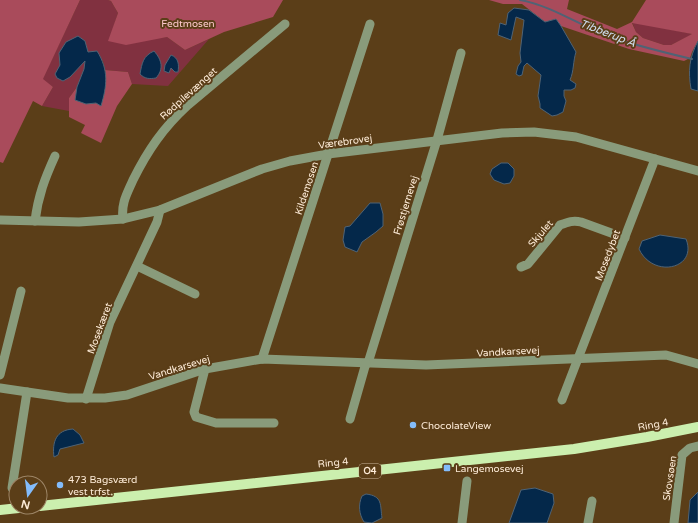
<svg xmlns="http://www.w3.org/2000/svg" width="698" height="523" viewBox="0 0 698 523" font-family="'Varela Round',sans-serif">
  <rect width="100%" height="100%" fill="#5b3e18"/>
  <g fill="#813140">
    <path d="M80,0h28l3,1 7,12 -9,28 58,-4 18,13 24,-11 -41,47 -36,-2 -4,-12 -23,-2 -2,-9 -15,-9 -3,-11 -19,1c-10,17 -9,20 4,35l15,-17 -1,9 -7,18 -8,11v13l-27,-5 11,-19 -11,-7z"/>
    <polygon points="632,22 693,34 671,45 664,45 643,38 636,32"/>
  </g>
  <g fill="#a94b5b" fill-rule="evenodd">
    <polygon points="0,0 80,0 43,79 53,87 42,106 33,101 3,163 0,162"/>
    <polygon points="108,0 283,0 273,17 224,32 185,50 167,37 126,45 108,41 118,13 111,1"/>
    <path d="M489,0h80l-2,9 50,20 15,-7 14,-22h52v41l-6,11 -2,6 -6,3 -55,-12 -68,-23 -5,-7 -11,3 -23,-18h-19zM632,23l60,11 -21,11h-7l-21,-7 -7,-6z"/>
    <polygon points="105,70 128,72 132,84 117,106 101,143 81,133 85,125 69,117 69,98 77,87 76,100 86,104 96,103 106,78"/>
  </g>
  <g fill="#04284a" stroke="#4f6375">
    <path d="M514,8l15,2 16,12 11,-3 5,7 15,26c-3,9 -2,19 -6,28l6,4 -1,4 -4,2h-7v6l2,5 -3,11 -6,3 -5,1 -12,-8v-4l-2,-8 3,-21 -14,-12 -3,3 -2,9 -3,1 -3,-2 2,-8 3,-4 -1,-9 4,-33 -8,-3 -5,23 -13,-5 2,-12 6,2 2,-12z"/>
    <path d="M78,36l7,5 3,11 9,-1c12,19 10,35 4,55l-5,-3 -10,1 -11,-4 2,-13 7,-18 1,-8 -15,16 -7,4 -6,-3 -2,-4 5,-9 -1,-12 7,-11z"/>
    <path d="M698,41v50l-7,-2c-3,-18 -2,-31 7,-48z"/>
    <path d="M154,51c8,9 10,18 2,27 -7,1 -11,1 -16,-4 2,-11 3,-18 14,-23z"/>
    <path d="M171,55c8,3 8,10 7,17h-3l-4,-4 -2,5 -5,-2 1,-6z"/>
    <polygon points="501,163 508,163 514,169 514,176 510,183 504,184 494,180 490,174 492,169"/>
    <polygon points="370,203 380,203 383,214 383,226 376,232 362,242 357,252 345,247 343,240 345,227 350,226"/>
    <path d="M660,235l26,4c12,30 -33,40 -47,10l3,-8z"/>
    <path d="M73,429l7,6 4,8 -24,6 -2,6 -4,2c-2,-15 2,-27 19,-28z"/>
    <polygon points="535,488 553,494 554,503 547,523 509,523 521,490"/>
    <polygon points="698,492 698,523 688,523 690,500"/>
    <path d="M366,494c17,2 14,11 16,24l-10,5 -8,-1c-5,-8 -6,-17 -2,-26z"/>
  </g>
  <g fill="none" stroke-linecap="round" stroke-linejoin="round">
    <path stroke="#4f6375" stroke-width="2" d="M520,0c29,5 56,23 83,34 29,11 59,18 89,25"/>
    <g stroke="#899b7b" stroke-width="9">
      <path d="M123,219c-2,-16 4,-25 10,-39 15,-30 30,-52 55,-75l97,-81"/>
      <polyline points="0,220 79,222 123,219 160,210 262,169 290,161 328,154 502,133 534,132 576,137 698,171"/>
      <path d="M35,221c3,-25 10,-43 20,-65"/>
      <polyline points="137,266 195,294"/>
      <path d="M521,267l7,-3 32,-39c8,-3 13,-5 21,-3l44,16"/>
      <polyline points="262,359 370,24"/>
      <polyline points="368,363 437,140 461,53"/>
      <polyline points="205,369 194,412 196,417 216,423 274,423"/>
      <polyline points="0,375 21,291"/>
      <polyline points="0,388 68,398 105,398 127,395 205,369 262,359 426,365 666,355 698,364"/>
      <polyline points="86,399 110,322 157,222 160,210"/>
      <polyline points="562,400 655,159"/>
      <polyline points="350,419 366,363"/>
      <polyline points="12,488 27,392"/>
      <polyline points="462,523 467,481"/>
      <polyline points="588,523 592,501"/>
      <polyline points="674,523 682,455 690,448 698,446"/>
    </g>
    <g stroke="#cbefae" stroke-width="10">
      <polyline points="40,506 574,449 647,437 698,427"/>
      <polyline points="0,510 28,507"/>
    </g>
  </g>
  <g fill="#83bcfb" stroke="#5b3e18" stroke-width="1.5">
    <circle cx="413" cy="425" r="4"/>
    <rect x="443" y="464" width="8" height="8" rx="2"/>
    <circle cx="60" cy="485" r="4"/>
  </g>
  <g text-anchor="middle" stroke-width="4" stroke-linejoin="round" paint-order="stroke">
    <rect fill="#5b3e18" stroke="#cdb89e" stroke-width="1" x="359" y="464" width="22" height="14" rx="3"/>
    <g font-size="9" font-weight="bold" fill="#feecd8">
      <text x="370" y="474">O4</text>
    </g>
    <g font-size="10" fill="#ffc9ce" stroke="#5b3e18">
      <text x="188" y="27">Fedtmosen</text>
    </g>
    <g font-size="10" fill="#feecd8" stroke="#5b3e18">
      <text transform="translate(188 93) rotate(-42)" y="4">Rødpilevænget</text>
      <text transform="translate(345 141) rotate(-8)" y="4">Værebrovej</text>
      <text transform="translate(306 188) rotate(-72)" y="4">Kildemosen</text>
      <text transform="translate(405 205) rotate(-73)" y="4">Frøstjernevej</text>
      <text transform="translate(540 233) rotate(-49)" y="4">Skjulet</text>
      <text transform="translate(607 255) rotate(-69)" y="4">Mosedybet</text>
      <text transform="translate(99 328) rotate(-70)" y="4">Mosekæret</text>
      <text transform="translate(508 351) rotate(-3)" y="4">Vandkarsevej</text>
      <text transform="translate(179 367) rotate(-17)" y="4">Vandkarsevej</text>
      <text transform="translate(653 424) rotate(-11)" y="4">Ring 4</text>
      <text transform="translate(333 462) rotate(-6)" y="4">Ring 4</text>
      <text transform="translate(669 478) rotate(-81)" y="4">Skovsøen</text>
    </g>
    <g font-size="10" fill="#feecd8" stroke="#5b3e18" text-anchor="start">
      <text x="421" y="429">ChocolateView</text>
      <text x="455" y="472">Langemosevej</text>
      <text x="68" y="483">473 Bagsværd<tspan x="68" dy="12">vest trfst.</tspan></text>
    </g>
    <g font-size="11" font-style="italic" fill="#d0e0f3" stroke="#5b3e18">
      <text transform="translate(608 33) rotate(21)" y="4">Tibberup Å</text>
    </g>
  </g>
  <g transform="translate(28 495) rotate(194)"><circle r="19" fill="#5b3e18" stroke="#9c8465"/>
  <path d="M0-3L7 15L0 10L-7 15Z" fill="#83bcfb"/>
  <text y="-6" font-size="11" font-weight="bold" text-anchor="middle" fill="#feecd8">N</text>
  </g>
</svg>
